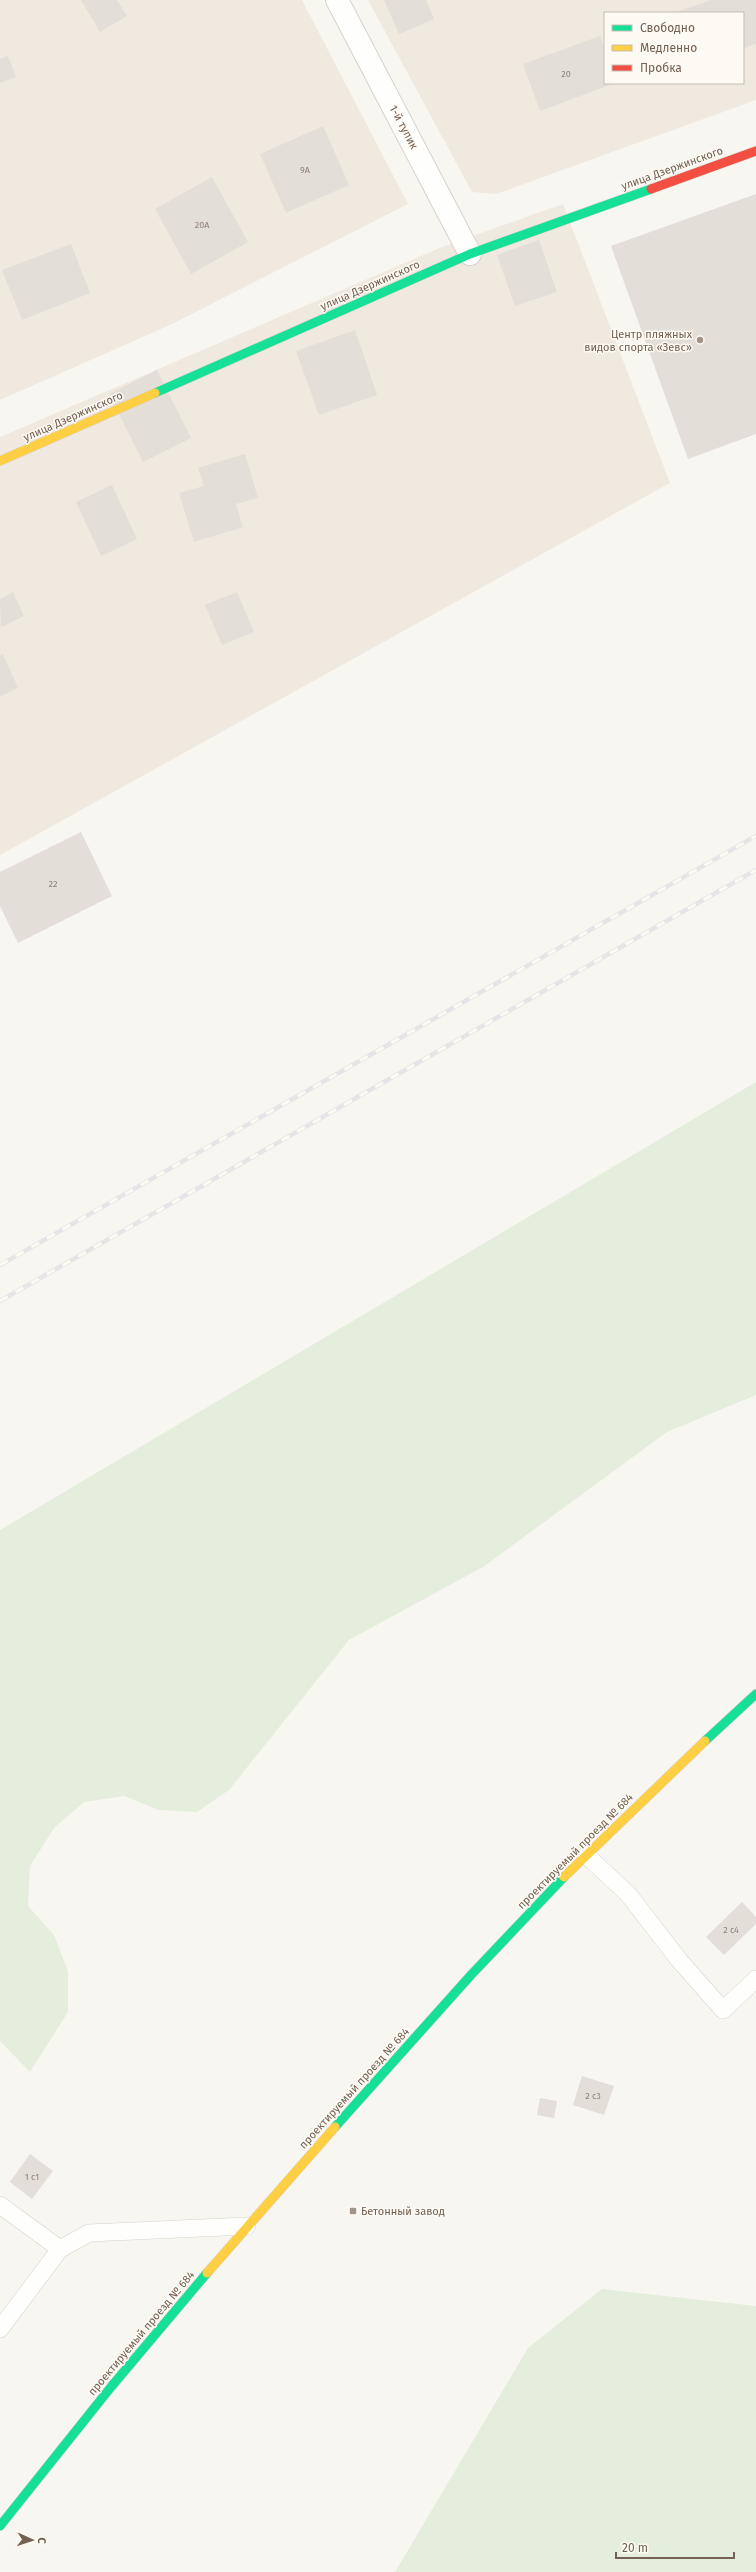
<svg xmlns="http://www.w3.org/2000/svg" width="756" height="2572" viewBox="0 0 756 2572" font-family="'Fira Sans',sans-serif">
  <rect width="100%" height="100%" fill="#f8f6f1"/>
  <g fill="#f0e9e0" fill-rule="evenodd">
    <polygon points="0,0 302,0 408,204 170,325 0,400"/>
    <path d="M368,0h388v100l-260,94 -24,-2zM605,13h138v70h-138z"/>
    <polygon points="563,204 670,483 0,855 0,437 442,247"/>
  </g>
  <g fill="#e5eedd">
    <polygon points="756,1082 756,1395 667,1432 483,1567 349,1640 229,1790 197,1812 159,1810 124,1796 84,1802 54,1828 30,1866 28,1906 54,1935 68,1971 68,2012 30,2072 0,2041 0,1530"/>
    <polygon points="602,2289 756,2306 756,2572 395,2572 528,2348"/>
  </g>
  <g fill="#e3ded7">
    <polygon points="81,0 117,0 127,16 100,32"/>
    <polygon points="384,0 426,0 434,19 399,34"/>
    <polygon points="711,0 756,0 756,44 743,48 743,13 673,13"/>
    <polygon points="600,36 605,50 605,83 615,83 540,111 523,64"/>
    <polygon points="8,56 16,77 0,83 0,59"/>
    <polygon points="323,126 349,185 286,213 260,154"/>
    <polygon points="212,177 248,242 191,274 155,209"/>
    <polygon points="756,194 756,434 688,459 611,246"/>
    <polygon points="539,240 557,292 515,306 497,255"/>
    <polygon points="71,244 90,293 22,320 2,270"/>
    <polygon points="355,330 377,395 319,415 296,351"/>
    <polygon points="157,370 191,438 143,462 109,394"/>
    <polygon points="245,454 258,498 236,504 243,527 194,542 179,493 204,486 198,468"/>
    <polygon points="112,485 137,539 101,556 76,502"/>
    <polygon points="13,592 24,616 1,627 0,599"/>
    <polygon points="237,592 254,632 222,645 205,605"/>
    <polygon points="3,654 18,688 0,697 0,656"/>
    <polygon points="81,832 112,896 18,943 0,906 0,872"/>
    <polygon points="742,1902 756,1917 756,1924 724,1955 706,1937"/>
    <polygon points="582,2076 614,2086 604,2115 573,2105"/>
    <polygon points="540,2098 557,2101 554,2118 537,2115"/>
    <polygon points="30,2154 53,2171 32,2199 10,2182"/>
  </g>
  <g fill="none" stroke-linecap="round" stroke-linejoin="round">
    <g stroke="#d7d3cf" stroke-width="18">
      <g id="lane">
        <polyline points="586,1855 628,1894 679,1960 723,2010 756,1979"/>
        <polyline points="0,2205 60,2249"/>
        <polyline points="0,2329 60,2249 89,2233 247,2226"/>
      </g>
    </g>
    <g stroke="#d7d3cf" stroke-width="24">
      <polyline id="street" points="337,0 470,254"/>
    </g>
    <g stroke="#d8d3ce" stroke-width="10">
      <g id="fast">
        <polyline points="155,393 470,254 651,189"/>
        <polyline points="705,1741 756,1694"/>
        <polyline points="335,2127 471,1975 564,1877"/>
        <polyline points="0,2526 111,2387 207,2273"/>
      </g>
    </g>
    <g stroke="#d8d3ce" stroke-width="10">
      <g id="slow">
        <polyline points="0,461 155,393"/>
        <polyline points="564,1877 705,1741"/>
        <polyline points="207,2273 335,2127"/>
      </g>
    </g>
    <g stroke="#d8d3ce" stroke-width="10">
      <polyline id="jam" points="651,189 756,151"/>
    </g>
    <use href="#lane" stroke="#fefefd" stroke-width="17"/>
    <use href="#street" stroke="#fefefd" stroke-width="22"/>
    <use href="#fast" stroke="#16e098" stroke-width="9"/>
    <use href="#slow" stroke="#ffcf43" stroke-width="9"/>
    <use href="#jam" stroke="#f24e42" stroke-width="9"/>
    <g stroke="#e6e4e7" stroke-width="4.5">
      <g id="rail">
        <polyline points="0,1265 756,836"/>
        <polyline points="0,1301 756,870"/>
      </g>
    </g>
    <use href="#rail" stroke="#fdfaf4" stroke-width="3" stroke-dasharray="9" stroke-linecap="butt"/>
  </g>
  <g fill="#a2958a" stroke="#fdfaf4" stroke-width="1.5">
    <circle cx="700" cy="340" r="4"/>
    <rect x="349" y="2207" width="8" height="8" rx="2"/>
  </g>
  <g text-anchor="middle" stroke-width="3" stroke-linejoin="round" paint-order="stroke">
    <g font-size="9" fill="#928276">
      <text x="566" y="77">20</text>
      <text x="305" y="173">9А</text>
      <text x="202" y="228">20А</text>
      <text x="53" y="887">22</text>
      <text x="731" y="1933">2 с4</text>
      <text x="593" y="2099">2 с3</text>
      <text x="32" y="2180">1 с1</text>
    </g>
    <g font-size="11" fill="#746152" stroke="#fdfaf4">
      <text transform="translate(404 127) rotate(62)" y="4">1-й тупик</text>
      <text transform="translate(672 168) rotate(-20)" y="4">улица Дзержинского</text>
      <text transform="translate(370 285) rotate(-24)" y="4">улица Дзержинского</text>
      <text transform="translate(73 416) rotate(-24)" y="4">улица Дзержинского</text>
      <text transform="translate(575 1851) rotate(-45)" y="4">проектируемый проезд № 684</text>
      <text transform="translate(354 2088) rotate(-48)" y="4">проектируемый проезд № 684</text>
      <text transform="translate(141 2333) rotate(-50)" y="4">проектируемый проезд № 684</text>
    </g>
    <g font-size="11" fill="#746152" stroke="#fdfaf4" text-anchor="end">
      <text x="692" y="338">Центр пляжных<tspan x="692" dy="13">видов спорта «Зевс»</tspan></text>
      <text x="361" y="2215" text-anchor="start">Бетонный завод</text>
    </g>
  </g>
  <rect x="604" y="12" width="140" height="72" fill="#fdfaf4" stroke="#c6bdb3"/>
  <rect x="612" y="25" width="20" height="6" fill="#16e098" stroke="#c6bdb3"/>
  <text x="640" y="32" font-size="12" fill="#746152">Свободно</text>
  <rect x="612" y="45" width="20" height="6" fill="#ffcf43" stroke="#c6bdb3"/>
  <text x="640" y="52" font-size="12" fill="#746152">Медленно</text>
  <rect x="612" y="65" width="20" height="6" fill="#f24e42" stroke="#c6bdb3"/>
  <text x="640" y="72" font-size="12" fill="#746152">Пробка</text>
  <g transform="translate(32 2540) rotate(93)" stroke="#fdfaf4" stroke-width="3" paint-order="stroke">
  <path d="M0-3L7 15L0 10L-7 15Z" fill="#746152"/>
  <text y="-6" font-size="11" font-weight="bold" text-anchor="middle" fill="#746152">С</text>
  </g>
  <path d="M616 2552v6h118v-6" fill="none" stroke="#746152" stroke-width="2"/>
  <text x="622" y="2552" font-size="12" fill="#746152" stroke="#fdfaf4" stroke-width="3" paint-order="stroke">20 m</text>
</svg>
